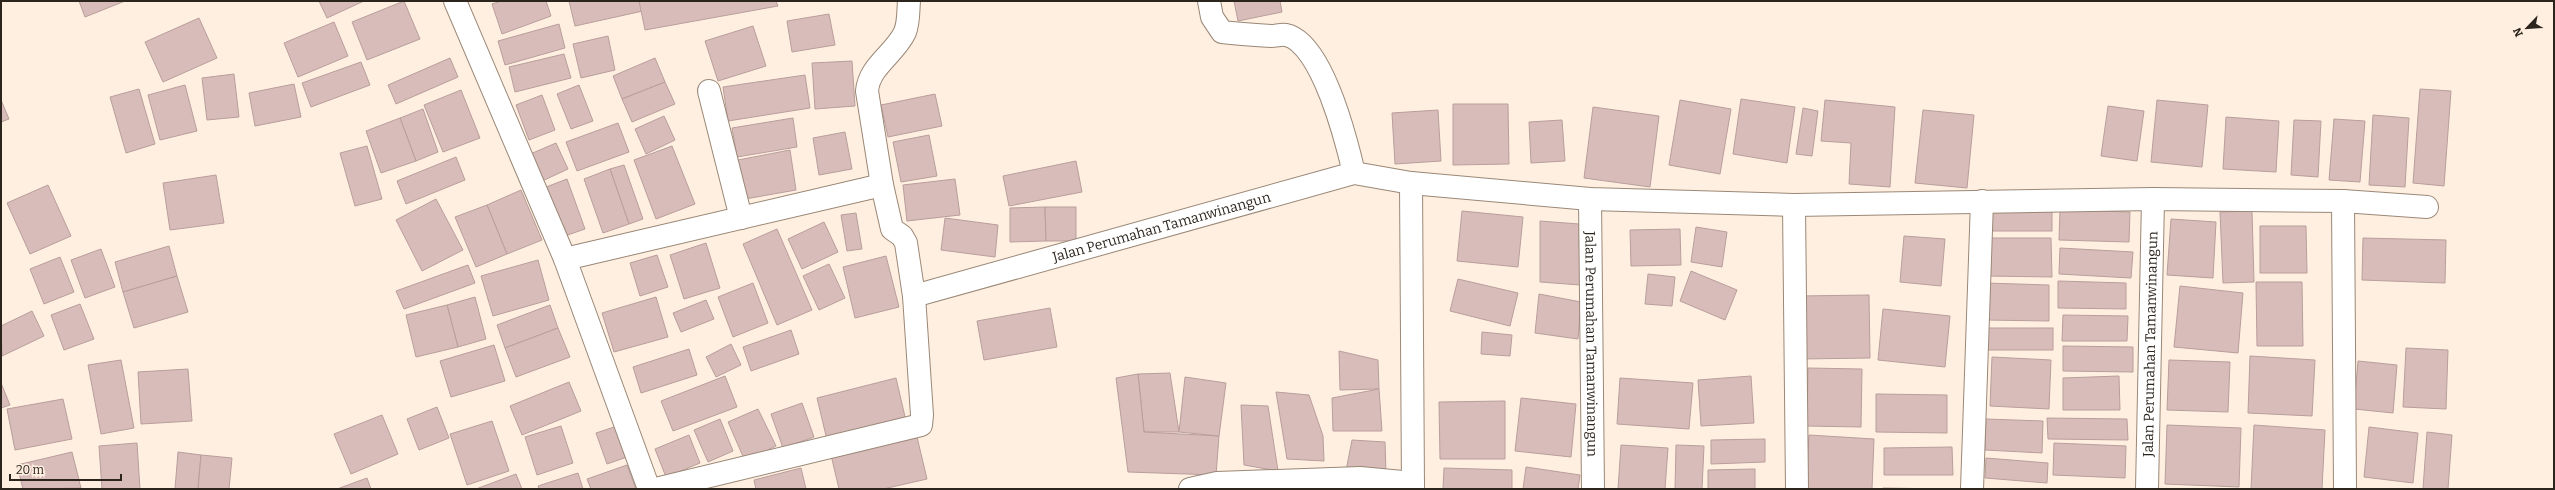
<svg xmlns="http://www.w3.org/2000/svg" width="2555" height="490" viewBox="0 0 2555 490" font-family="Bitter,serif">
  <rect width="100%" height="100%" fill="#ffefe0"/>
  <g fill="#d8bcba" stroke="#b99e9c">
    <polygon points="79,1 125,1 85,17"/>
    <polygon points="319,1 364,1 327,18"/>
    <polygon points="404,1 420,39 367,60 352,22"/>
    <polygon points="501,1 546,1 551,16 502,34 492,4"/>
    <polygon points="569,1 650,1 652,9 575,26"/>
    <polygon points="639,1 776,1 778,6 645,30"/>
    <polygon points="1234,1 1280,1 1282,12 1238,21"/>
    <polygon points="829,14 835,45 792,52 787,21"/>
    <polygon points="199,18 217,58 163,82 145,42"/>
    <polygon points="334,22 348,56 298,77 284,43"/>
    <polygon points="559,24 565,48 505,65 498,41"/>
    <polygon points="753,26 766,66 718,81 705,41"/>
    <polygon points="608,36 615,70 581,78 573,44"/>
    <polygon points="564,54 571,78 515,92 509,67"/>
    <polygon points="450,58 458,77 396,104 388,85"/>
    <polygon points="655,58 665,82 622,99 613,76"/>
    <polygon points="852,61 855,106 815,109 812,63"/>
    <polygon points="361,62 370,85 311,107 302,83"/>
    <polygon points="234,74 239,117 207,120 202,78"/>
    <polygon points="805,75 810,108 728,121 723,87"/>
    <polygon points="665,82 675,104 632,122 622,99"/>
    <polygon points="294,84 301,117 255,126 249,93"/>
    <polygon points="185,85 197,131 160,140 148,95"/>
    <polygon points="579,85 593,121 571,129 557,94"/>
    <polygon points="139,89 155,144 126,153 110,97"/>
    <polygon points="2420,89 2451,91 2444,186 2413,183"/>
    <polygon points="461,90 480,138 443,152 424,105"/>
    <polygon points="935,94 942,126 888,137 881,105"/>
    <polygon points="542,95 555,130 529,140 516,105"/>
    <polygon points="1741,99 1795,107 1787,163 1733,154"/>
    <polygon points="1,100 9,119 1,122"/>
    <polygon points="1680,100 1731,109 1720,174 1669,165"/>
    <polygon points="1825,100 1895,107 1890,187 1849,184 1851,143 1821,141"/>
    <polygon points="2157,100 2208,105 2202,167 2151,162"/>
    <polygon points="1453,104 1508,104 1509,164 1453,165"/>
    <polygon points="2108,106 2144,111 2137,161 2101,156"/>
    <polygon points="1593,107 1659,116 1650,187 1584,178"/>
    <polygon points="1803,108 1818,111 1812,156 1796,154"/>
    <polygon points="423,109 438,152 416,161 400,118"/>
    <polygon points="1438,110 1441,161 1395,164 1392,113"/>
    <polygon points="1923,110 1974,115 1967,188 1915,183"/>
    <polygon points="2373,115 2409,118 2405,187 2369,185"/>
    <polygon points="664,116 675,140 646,154 635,129"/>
    <polygon points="2226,117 2279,121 2276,172 2223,169"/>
    <polygon points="400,118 416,161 381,173 366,131"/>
    <polygon points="793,118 797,147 737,157 732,128"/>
    <polygon points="2334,119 2365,121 2360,182 2329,180"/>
    <polygon points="1562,120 1565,161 1531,163 1529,122"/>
    <polygon points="2294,120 2321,121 2318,177 2291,175"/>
    <polygon points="618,123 629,152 577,171 566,142"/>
    <polygon points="845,132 852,169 819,175 813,138"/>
    <polygon points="929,135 937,176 901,182 893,142"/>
    <polygon points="556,143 568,169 540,182 528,155"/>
    <polygon points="367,146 382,199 355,206 340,153"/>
    <polygon points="672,146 695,204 656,219 634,160"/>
    <polygon points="790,150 796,190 745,199 738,160"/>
    <polygon points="456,157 465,180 406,204 397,181"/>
    <polygon points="1076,161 1082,192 1009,206 1003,176"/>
    <polygon points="624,165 643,219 629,224 610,169"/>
    <polygon points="610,169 629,224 603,233 584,179"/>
    <polygon points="216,175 224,223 170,230 163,183"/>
    <polygon points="567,179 585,229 559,238 541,189"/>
    <polygon points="955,179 960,215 907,221 903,185"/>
    <polygon points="48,185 71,236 30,254 7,203"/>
    <polygon points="521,190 542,240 507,254 487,205"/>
    <polygon points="436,199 463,250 422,271 396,220"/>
    <polygon points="487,205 507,254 476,267 455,217"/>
    <polygon points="1045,207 1046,241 1010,242 1010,208"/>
    <polygon points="1045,207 1076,207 1076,241 1046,241"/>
    <rect x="1992" y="210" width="60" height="21"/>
    <polygon points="2060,210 2130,212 2129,242 2059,240"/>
    <polygon points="1462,211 1523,217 1518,267 1457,261"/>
    <polygon points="2252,211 2254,282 2223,283 2220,212"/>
    <polygon points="856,213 862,249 847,251 841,215"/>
    <polygon points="945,218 998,225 995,257 941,250"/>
    <polygon points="2171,219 2216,222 2213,278 2167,275"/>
    <polygon points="1540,221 1579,224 1580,285 1540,282"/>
    <polygon points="824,222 838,252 802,269 788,239"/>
    <polygon points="2260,226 2306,226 2307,273 2260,273"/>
    <polygon points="1696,227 1727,232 1722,267 1691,262"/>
    <polygon points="777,229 812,310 777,325 743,244"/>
    <polygon points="1680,229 1681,265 1631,266 1630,230"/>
    <polygon points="1904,236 1945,239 1941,286 1900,282"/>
    <polygon points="1988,238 2051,238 2052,277 1987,276"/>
    <polygon points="2363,238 2446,240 2445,283 2362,280"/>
    <polygon points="706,243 720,288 684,299 670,255"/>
    <polygon points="169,246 177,276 123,292 115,262"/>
    <polygon points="2060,248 2133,252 2131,278 2059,274"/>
    <polygon points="101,249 115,287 85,298 71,260"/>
    <polygon points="657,255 668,287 640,296 630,263"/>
    <polygon points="886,256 899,307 855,318 843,267"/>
    <polygon points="60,257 74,292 44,304 30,269"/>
    <polygon points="538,260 549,300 493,316 481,276"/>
    <polygon points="829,264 845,298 819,310 803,276"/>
    <polygon points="468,265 475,283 404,309 396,291"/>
    <polygon points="1691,271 1737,290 1725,320 1680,301"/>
    <polygon points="1648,274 1675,277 1672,306 1645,304"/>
    <polygon points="177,276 188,312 134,328 123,292"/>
    <polygon points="1458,279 1518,293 1510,326 1450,311"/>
    <polygon points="2058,281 2126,283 2126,309 2058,308"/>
    <polygon points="2256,282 2302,282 2303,346 2257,346"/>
    <polygon points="753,283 768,323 733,337 718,297"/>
    <polygon points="1985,283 2049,285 2049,321 1984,320"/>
    <polygon points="2180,286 2243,293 2238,353 2174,347"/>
    <polygon points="1539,294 1581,302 1578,339 1535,333"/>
    <polygon points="1869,295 1870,358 1801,359 1799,296"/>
    <polygon points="475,297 486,339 458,347 447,305"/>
    <polygon points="656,297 668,337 614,352 602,313"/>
    <polygon points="706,300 714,319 681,332 673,313"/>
    <polygon points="80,304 94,339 64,350 51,315"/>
    <polygon points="447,305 458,347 416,357 406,315"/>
    <polygon points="550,305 558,328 505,348 497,325"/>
    <polygon points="1050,308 1057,347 984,360 977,321"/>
    <polygon points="1883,309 1950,316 1945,367 1878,360"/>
    <polygon points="32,311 44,336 2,356 1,326"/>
    <polygon points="2063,315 2128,316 2127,341 2062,341"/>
    <polygon points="558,328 570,357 516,377 505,348"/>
    <rect x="1984" y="328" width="69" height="22"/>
    <polygon points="791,330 799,354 751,371 743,347"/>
    <polygon points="1482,332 1512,335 1510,356 1481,354"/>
    <polygon points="731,344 741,365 716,377 706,357"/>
    <polygon points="494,345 505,381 451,397 440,361"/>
    <polygon points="2063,346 2133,347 2133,372 2063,371"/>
    <polygon points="2406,348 2448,350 2446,409 2403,407"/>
    <polygon points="689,349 697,375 641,393 633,367"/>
    <polygon points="1339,351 1378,360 1379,389 1340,390"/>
    <polygon points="2250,356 2315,360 2312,416 2248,413"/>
    <polygon points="1992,357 2051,360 2049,409 1990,406"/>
    <polygon points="121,360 134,428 101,434 88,365"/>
    <polygon points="2169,360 2230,362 2228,412 2167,410"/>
    <polygon points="2358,361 2397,365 2393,413 2354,409"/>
    <polygon points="1808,368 1862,369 1861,427 1807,426"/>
    <polygon points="188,369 192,421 141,424 138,372"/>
    <polygon points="1170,373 1179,432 1144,432 1138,374"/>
    <polygon points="1138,374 1144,432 1219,436 1216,475 1128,472 1116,378"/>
    <polygon points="725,376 737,407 673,431 661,401"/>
    <polygon points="1751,376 1754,423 1701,426 1698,380"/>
    <polygon points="2119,376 2120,410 2063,410 2063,378"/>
    <polygon points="1185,377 1226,383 1219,436 1179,432"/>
    <polygon points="896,378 906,421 827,440 817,398"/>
    <polygon points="1620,378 1693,383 1689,429 1617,424"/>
    <polygon points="569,382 581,411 522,435 510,406"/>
    <polygon points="1,383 10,405 1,408"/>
    <polygon points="1379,389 1382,431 1333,431 1332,398"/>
    <polygon points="1276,392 1309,395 1323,436 1324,461 1287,459"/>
    <polygon points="1876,394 1947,395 1947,433 1876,432"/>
    <polygon points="1521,398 1576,404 1571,457 1515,451"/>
    <polygon points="63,399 72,439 15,450 7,409"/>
    <polygon points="1505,401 1505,459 1440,459 1439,402"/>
    <polygon points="802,403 814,437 783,448 771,414"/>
    <polygon points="1241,405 1268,406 1278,471 1244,465"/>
    <polygon points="437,407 449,438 419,450 407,419"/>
    <polygon points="758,409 776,446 745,461 728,422"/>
    <polygon points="382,415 398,454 351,474 334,434"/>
    <polygon points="2047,418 2127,419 2128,440 2048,439"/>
    <polygon points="720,419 733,451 708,462 694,430"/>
    <polygon points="1986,419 2043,421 2042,453 1985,450"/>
    <polygon points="492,421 509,471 467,485 450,434"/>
    <polygon points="620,425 630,456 607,464 596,433"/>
    <polygon points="2167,425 2241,428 2239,487 2165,484"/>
    <polygon points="2254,425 2325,430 2322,489 2251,489"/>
    <polygon points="561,426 573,463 537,475 525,437"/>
    <polygon points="2369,427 2418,433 2413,483 2364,477"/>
    <polygon points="2427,432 2452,435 2448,489 2423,489"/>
    <polygon points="689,435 700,463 666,477 655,449"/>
    <polygon points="1809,435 1874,439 1872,489 1806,489"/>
    <polygon points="917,437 927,479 883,489 839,489 831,455"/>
    <polygon points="1765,439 1765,462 1711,464 1711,440"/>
    <polygon points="1352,440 1385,442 1386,474 1345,476"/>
    <polygon points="137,443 140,489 102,489 99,446"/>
    <polygon points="2054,443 2126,446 2125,478 2053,475"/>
    <polygon points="1621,445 1668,448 1665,489 1618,489"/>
    <polygon points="1676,445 1704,446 1702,489 1675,489"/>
    <polygon points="1952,447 1953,475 1884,475 1884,448"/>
    <polygon points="72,452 81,488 23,489 17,465"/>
    <polygon points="178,452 201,455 198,489 175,489"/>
    <polygon points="201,455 232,458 229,489 198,489"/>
    <polygon points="1986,458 2048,463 2047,483 1985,478"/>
    <polygon points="627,465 636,489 591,489 587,479"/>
    <polygon points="1526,467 1580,475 1578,489 1523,489"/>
    <polygon points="801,468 806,489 756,489 754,480"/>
    <polygon points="1444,468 1512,470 1512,489 1443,489"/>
    <polygon points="1755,469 1755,489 1708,489 1708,470"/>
    <polygon points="578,473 583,489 539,489 538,486"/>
    <polygon points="516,474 522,489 476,489"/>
    <polygon points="367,478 371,489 337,489"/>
    <polygon points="1883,488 1946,489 1883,489"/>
  </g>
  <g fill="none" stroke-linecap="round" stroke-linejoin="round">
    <g stroke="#9a8877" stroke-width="24">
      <g id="street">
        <polyline points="455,1 565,259 649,489"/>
        <path d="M1209,1l3,16 10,15c17,2 33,3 49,4 5,0 11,-2 15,-1 36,7 61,108 68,138"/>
        <polyline points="709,91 741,218"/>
        <polyline points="1411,183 1413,489"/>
        <path id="s1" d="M1590,199l3,290"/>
        <polyline points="2343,201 2345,489"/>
        <polyline points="1794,205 1797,489"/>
        <polyline points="565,259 882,185"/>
        <path id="s2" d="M914,296l440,-123 57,10 179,16 204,6 359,-6 190,2 84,6"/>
        <path d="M656,489l265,-64 1,-10 -8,-119 -8,-53 -4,-7 -10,-7 -10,-44 -15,-94c2,-25 28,-37 38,-59 4,-10 3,-21 4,-31"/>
        <polyline points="1190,489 1217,483 1360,478 1413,483"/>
        <polyline points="1972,489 1982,201"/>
        <path id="s3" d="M2147,489l6,-290"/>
      </g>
    </g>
    <use href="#street" stroke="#fff" stroke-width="22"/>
  </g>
  <g text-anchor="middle" stroke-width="3.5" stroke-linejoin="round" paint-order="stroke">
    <g font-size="14" fill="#2c251e" stroke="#ffefe0">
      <text dy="5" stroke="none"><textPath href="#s2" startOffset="257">Jalan Perumahan Tamanwinangun</textPath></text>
      <text dy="5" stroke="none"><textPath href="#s1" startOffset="145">Jalan Perumahan Tamanwinangun</textPath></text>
      <text dy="5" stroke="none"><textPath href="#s3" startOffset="145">Jalan Perumahan Tamanwinangun</textPath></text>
    </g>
  </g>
  <rect width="2555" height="490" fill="none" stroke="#2c251e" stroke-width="4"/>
  <g transform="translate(2527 28) rotate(245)" stroke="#ffefe0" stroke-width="3" paint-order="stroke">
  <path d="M0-3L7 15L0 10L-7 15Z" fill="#2c251e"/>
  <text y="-6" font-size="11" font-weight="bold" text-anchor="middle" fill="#2c251e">N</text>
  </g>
  <path d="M10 474v6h111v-6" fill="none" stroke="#2c251e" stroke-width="2"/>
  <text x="16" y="474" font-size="12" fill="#2c251e" stroke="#ffefe0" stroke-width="3" paint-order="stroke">20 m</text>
</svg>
